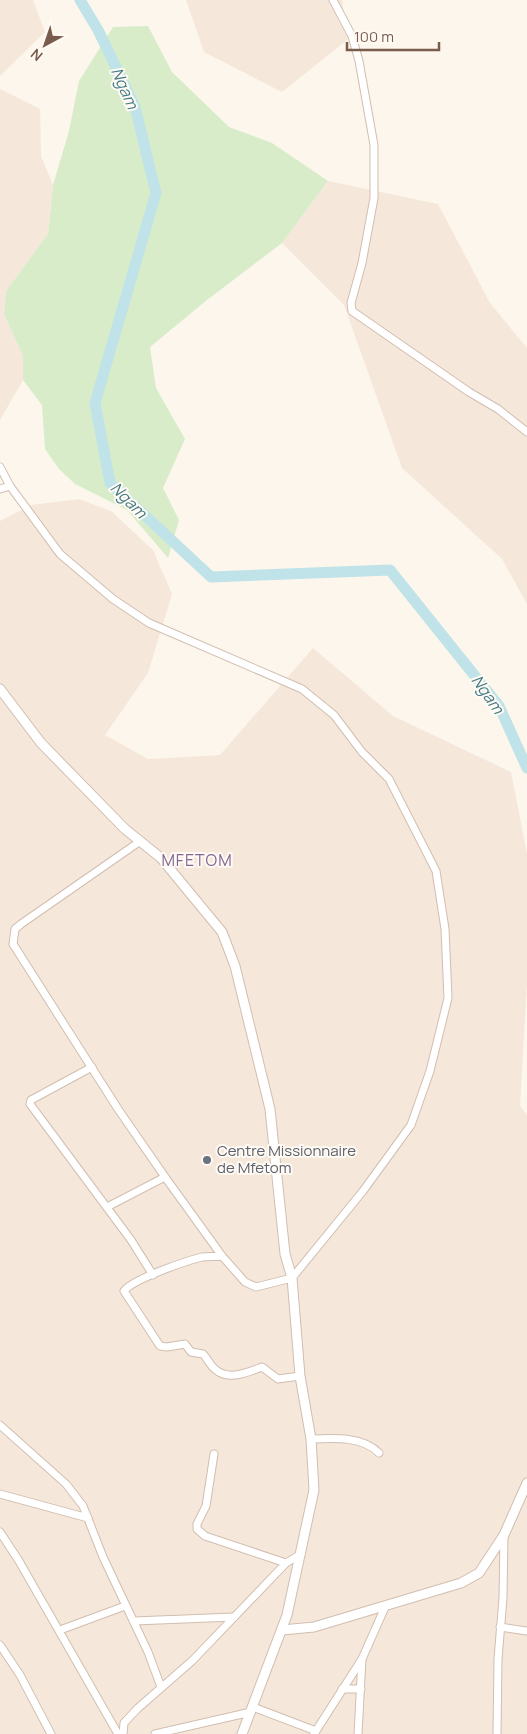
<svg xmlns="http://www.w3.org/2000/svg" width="527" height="1734" viewBox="0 0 527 1734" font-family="Manrope,sans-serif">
  <rect width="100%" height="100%" fill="#fdf6ec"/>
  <g fill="#f5e8da">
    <polygon points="0,0 33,0 45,32 0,76"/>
    <polygon points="186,0 342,0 344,18 352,36 282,92 204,52"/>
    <polygon points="0,89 40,109 41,156 53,185 48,234 6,291 4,314 23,356 23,380 0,420"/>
    <polygon points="328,181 438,204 490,303 527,348 527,604 502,559 402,468 344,305 282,243"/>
    <polygon points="79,499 111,511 153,550 172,594 148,673 105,735 148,759 220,755 313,648 393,716 511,772 527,854 527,983 520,1106 527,1115 527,1734 0,1734 0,521 31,505"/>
  </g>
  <polygon fill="#d8ecc9" points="148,26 172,72 229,127 272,143 328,181 282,243 207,300 150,347 156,388 185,439 163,488 179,520 168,558 127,510 75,484 59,469 45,449 42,405 23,380 23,356 4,314 6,291 48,234 53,185 69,131 79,81 113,27"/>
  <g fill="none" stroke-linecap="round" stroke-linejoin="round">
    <polyline stroke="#bfe3e8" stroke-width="11" points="80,0 98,30 135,107 156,193 95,403 110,483 211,577 390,570 499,706 527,768"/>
    <g stroke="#d1beb0" stroke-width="9">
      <g id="minor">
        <polyline points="333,0 352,36 359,61 374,145 374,198 362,263 351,303 352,311 469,392 498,409 527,432"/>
        <polyline points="0,467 10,486 60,554 113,599 149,623 302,689 334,715 362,752 389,779 436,871 445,929 448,998 430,1071 411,1125 363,1191 292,1278 256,1287 245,1282 222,1256 165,1177 118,1109 13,944 15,929 21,924 139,842"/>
        <polyline points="0,489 10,486"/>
        <polyline points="92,1067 31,1100 30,1104 131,1240 153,1275"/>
        <polyline points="107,1207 165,1177"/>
        <path d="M222,1256c-6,1 -13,0 -20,1 -16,4 -69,22 -78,34l36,55 7,1 18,-3 6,8 12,2c5,5 7,12 13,16 13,11 33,2 46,-3l16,12 22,-3"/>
        <polyline points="0,1425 66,1484 83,1506 103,1557 148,1652 161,1687"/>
        <path d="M311,1439c22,-1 52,-3 68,14"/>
        <polyline points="214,1454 206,1506 197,1524 197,1529 205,1536 286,1563"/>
        <polyline points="0,1494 88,1518"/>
        <polyline points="0,1532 19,1561 118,1734"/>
        <polyline points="134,1621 234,1617"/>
        <polyline points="500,1627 527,1631"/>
        <polyline points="60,1630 125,1606"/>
        <polyline points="0,1645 20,1675 51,1734"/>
        <polyline points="342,1689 361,1689"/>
        <polyline points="253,1707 316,1731"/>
        <polyline points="123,1734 124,1723 137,1709 193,1660 286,1563 301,1554"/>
        <polyline points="155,1734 251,1712"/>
        <polyline points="314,1734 362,1659 386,1605"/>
        <polyline points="358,1734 362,1659"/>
        <polyline points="497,1734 498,1659 503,1598 504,1535"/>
      </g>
    </g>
    <g stroke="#d1beb0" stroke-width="11">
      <g id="tertiary">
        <polyline points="0,689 41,743 125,829 161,858 222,932 235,966 270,1109 285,1254 292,1278 300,1376 311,1439 314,1490 287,1615 242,1734"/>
        <polyline points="282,1630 314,1627 461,1583 479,1573 504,1535 527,1483"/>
      </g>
    </g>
    <use href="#minor" stroke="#fff" stroke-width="7"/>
    <use href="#tertiary" stroke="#fff" stroke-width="9"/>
  </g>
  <circle fill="#6b7280" stroke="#fffaf3" stroke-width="2" cx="207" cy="1160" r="5"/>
  <g text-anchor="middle" stroke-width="4" stroke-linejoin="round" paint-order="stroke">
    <g font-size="15" fill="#5b616d" stroke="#fffaf3" text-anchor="start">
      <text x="217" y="1156">Centre Missionnaire<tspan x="217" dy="17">de Mfetom</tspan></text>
    </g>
    <g font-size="16" font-style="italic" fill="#437c86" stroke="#fffaf3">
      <text transform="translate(125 88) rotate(66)" y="6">Ngam</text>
      <text transform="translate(129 500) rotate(45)" y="6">Ngam</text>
      <text transform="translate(488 694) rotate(55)" y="6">Ngam</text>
    </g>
    <g font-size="16" letter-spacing="1" fill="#846695" stroke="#fffaf3">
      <text x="197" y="866">MFETOM</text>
    </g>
  </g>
  <g transform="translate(45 45) rotate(220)" stroke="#fffaf3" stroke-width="4" paint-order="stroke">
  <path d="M0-4L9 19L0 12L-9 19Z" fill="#7a5c4d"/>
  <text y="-8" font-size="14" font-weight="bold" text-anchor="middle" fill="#7a5c4d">N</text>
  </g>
  <path d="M347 42v8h92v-8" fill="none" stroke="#7a5c4d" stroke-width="2.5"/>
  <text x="354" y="42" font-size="15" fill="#7a5c4d" stroke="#fffaf3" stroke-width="4" paint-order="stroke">100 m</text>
</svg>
